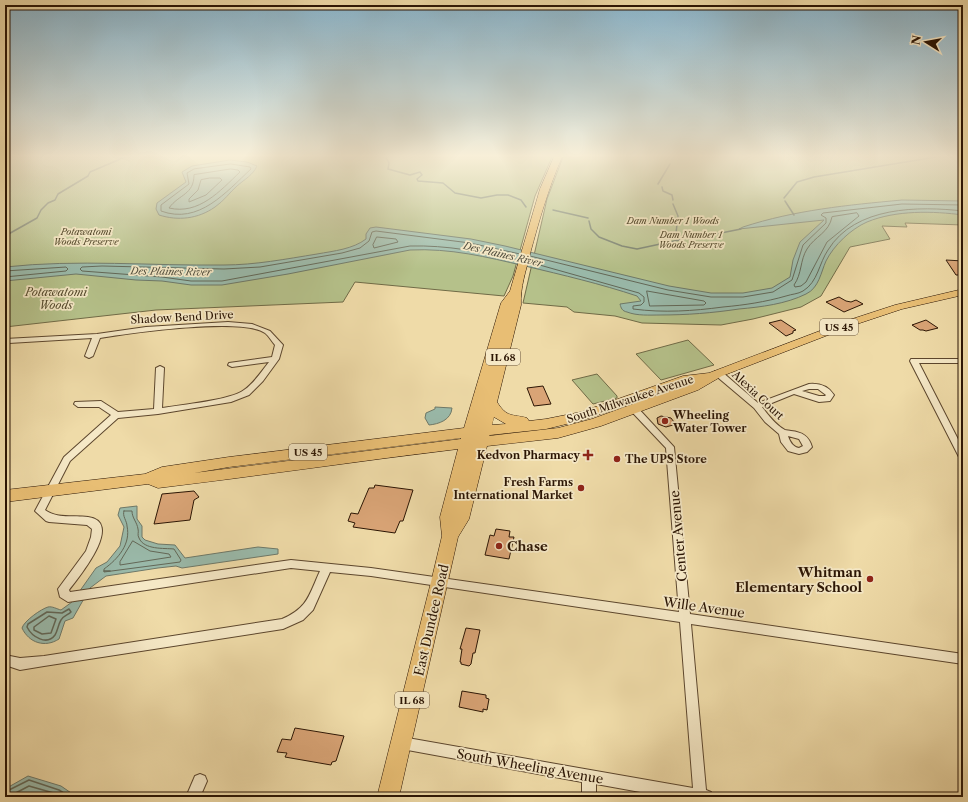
<svg xmlns="http://www.w3.org/2000/svg" width="968" height="802" viewBox="0 0 968 802" font-family="'Libre Caslon Text',serif">
  <rect width="100%" height="100%" fill="#efdba8"/>
  <filter id="stains"><feTurbulence type="fractalNoise" baseFrequency=".005" numOctaves="4"/><feColorMatrix values="0 0 0 0 .2 0 0 0 0 .09 0 0 0 0 .02 0 0 0 .5 -.17"/></filter>
  <radialGradient id="worn" r=".72"><stop offset=".6" stop-color="#630" stop-opacity="0"/><stop offset="1" stop-color="#630" stop-opacity=".3"/></radialGradient>
  <g fill="#b5c18a" stroke="#706b47">
    <polygon points="5,157 552,157 535,196 513,276 504,296 355,282 343,302 156,310 5,327"/>
    <polygon points="563,157 963,157 963,225 905,223 907,227 882,226 890,239 850,247 821,296 801,307 753,319 721,325 642,323 615,316 574,312 567,307 523,303 547,199"/>
    <polygon points="688,340 714,365 661,380 636,354"/>
    <polygon points="597,374 617,396 617,398 593,404 572,380"/>
  </g>
  <g fill="#9abbac" stroke="#6e7969">
    <path d="M230,160l17,2 10,4c-4,9 -12,13 -20,20 -7,6 -13,15 -22,21 -17,12 -37,14 -56,8l-3,-6 1,-6 29,-21 -4,-10 10,-6z"/>
    <path d="M902,200l61,1v14c-30,-4 -67,-5 -96,7 -16,7 -33,23 -41,39 -5,11 -7,27 -20,33 -20,10 -45,13 -67,15 -27,4 -52,6 -79,6 -10,0 -23,1 -33,-3 -5,-1 -6,-4 -7,-8l21,-3 -4,-5c-36,-12 -74,-21 -112,-30 -38,-9 -75,-18 -115,-16l-122,24 -66,11h-31l-29,-4 -26,-1 -60,-6 -71,7v-14c73,-8 146,-1 219,-2 31,0 62,-6 93,-11 17,-3 36,-5 49,-15v-5l4,-6 6,-1 95,12 34,7 164,40 42,7h32l29,-5 18,-11 3,-17 7,-18 24,-22 -85,9 4,-2c52,-17 105,-22 159,-27z"/>
    <path d="M435,407l17,1c-1,12 -13,16 -23,17l-4,-7 1,-5 9,-4z"/>
    <path d="M137,506v13l5,7v11l3,3 13,4 17,1 10,13 73,-11 20,2v5l-96,14 -6,-2 -18,2 -52,8 -16,12 -17,30 -8,3 -6,18c-14,9 -30,4 -37,-11 2,-7 19,-19 26,-21 4,-1 9,2 13,3l11,-8 24,-34 11,-6 13,-16 4,-19 -6,-12 2,-7z"/>
    <polygon points="28,776 61,786 77,797 5,797 5,789"/>
  </g>
  <g fill="none" stroke-linecap="round" stroke-linejoin="round">
    <g stroke="#626858" stroke-width="1">
      <path d="M231,164l19,3 1,2c-25,23 -52,56 -90,42v-6l28,-21 -2,-11 7,-4z"/>
      <path d="M231,169l7,1 2,2c-20,19 -41,43 -71,36 10,-14 25,-13 25,-33z"/>
      <polygon points="210,178 220,178 222,180 206,195 189,202 189,199 198,190 201,180"/>
      <path d="M857,213l2,3 -32,26 -21,40 -5,4 -6,1 -1,-2c8,-11 6,-25 13,-36 8,-13 22,-16 25,-32z"/>
      <polygon points="377,237 396,239 398,242 374,248 373,245"/>
      <polyline points="530,256 668,290 711,297 743,297 773,292 792,280 803,245 826,223 826,218 821,215 823,213 902,204 963,205"/>
      <path d="M518,260c-36,-8 -71,-15 -108,-14l-188,35h-31l-29,-4 -80,-6 -2,-2 2,-2 20,-1 122,3 36,-2 82,-14 18,-5 9,-7 3,-9 4,-1 94,12 50,11"/>
      <path d="M529,262l110,31 5,4v5l-3,3 -8,1v3c31,4 60,2 90,-2 22,-2 42,-5 63,-11 6,-2 12,-2 17,-5 15,-9 16,-28 25,-41 27,-44 91,-44 135,-39"/>
      <polyline points="5,271 66,267 68,269 66,271 5,277"/>
      <polygon points="647,291 704,301 706,303 704,305 650,306"/>
      <path d="M124,511h8c0,7 5,11 6,18 1,3 -1,6 1,9 5,12 25,10 35,11l7,11 -1,2 -76,10v-3c14,-10 27,-25 23,-43 0,-5 -5,-10 -3,-15z"/>
      <polygon points="133,541 150,551 169,554 171,557 120,565 120,562"/>
    </g>
    <g stroke="#626858" stroke-width="1.5">
      <polyline points="104,571 110,571"/>
      <path d="M69,609l2,3c-3,3 -8,4 -10,8 -3,5 -3,10 -6,15 -8,11 -23,2 -28,-8l1,-3 19,-12 15,1z"/>
      <polygon points="49,616 56,619 51,633 42,634 34,630 34,627"/>
      <polyline points="5,792 29,780 59,790 70,797"/>
      <polyline points="8,797 29,786 57,794 61,797"/>
    </g>
    <g stroke="#6e7969" stroke-width="1.5">
      <polyline points="386,157 389,163 388,169 410,175 420,172 422,175 417,179 418,181 443,183 455,193 481,198 497,195 508,195 521,200 526,207"/>
      <polyline points="658,184 670,164"/>
      <polyline points="662,187 663,191 672,195 673,200"/>
      <polyline points="784,198 797,182 814,177 936,157"/>
      <polyline points="785,201 794,215"/>
      <polyline points="673,204 678,216 676,233 679,240"/>
      <polyline points="553,210 588,218"/>
      <polyline points="589,221 591,229 599,237 622,246 637,249 679,240 690,236 716,234 741,229"/>
      <polyline points="5,236 37,218 41,210 48,203 55,200 58,194 88,176 90,172 125,157"/>
    </g>
  </g>
  <g fill="#d9a476" stroke="#2b1504">
    <polygon points="946,260 963,261 963,275 956,275"/>
    <polygon points="839,297 846,301 851,302 856,300 863,304 844,312 826,302"/>
    <polygon points="781,320 796,330 793,331 793,333 786,336 769,323"/>
    <polygon points="926,320 938,328 926,331 923,330 920,330 912,325"/>
    <polygon points="543,386 551,404 534,406 527,388"/>
    <polygon points="661,416 671,418 674,422 673,425 666,427 658,424 657,418"/>
    <polygon points="375,485 413,490 403,521 400,521 395,533 353,527 355,523 348,521 351,513 358,514 369,488 374,488"/>
    <polygon points="194,491 199,497 194,500 190,520 154,524 162,494"/>
    <polygon points="496,529 510,531 509,537 514,537 509,559 485,555 490,535 494,536"/>
    <polygon points="466,628 480,630 475,653 473,653 471,664 469,666 461,664 461,662 460,662 462,649 460,649"/>
    <polygon points="462,691 486,695 486,698 489,699 487,710 483,709 483,712 459,707"/>
    <polygon points="295,728 344,736 336,761 332,762 331,765 285,757 287,753 277,752 282,739 291,740"/>
  </g>
  <g fill="none" stroke-linecap="round" stroke-linejoin="round">
    <g stroke="#5c462d" stroke-width="2">
      <g id="street">
        <path d="M228,322l24,2 18,7 13,14 -4,14 -16,22 -14,14 -18,7 -73,12 -40,4 -48,43 -25,49c12,9 29,5 43,7 37,5 -10,61 -19,73l1,2 221,-32 80,8 308,44 -13,-164 -35,-37 -1,-2 4,-3 3,1 37,40 16,167 273,40v10l-272,-40 15,166 5,2 2,5h-45l-72,-13v13h-14v-15l-180,-33 -4,-2 -2,-4 2,-4 4,-2 291,51 -13,-166 -309,-46 -41,-4 -17,38 -10,10 -20,9 -239,37 -24,4 -15,-5v-10l15,3 24,-2 238,-37c26,-11 27,-24 38,-48l-29,-3 -223,34 -8,-5 -2,-8 28,-38 5,-14 1,-8 -5,-4 -38,-3 -3,-1 -11,-10 29,-54 47,-42 -12,-8h-21l-4,-3 1,-2 26,-1 17,11 36,-3 2,-41 4,-2 4,2 -2,40c18,-3 70,-8 82,-18 10,-7 17,-18 25,-28l-37,5 -4,-2 1,-2 43,-6 3,-12c-3,-3 -6,-9 -10,-12 -23,-16 -134,0 -165,5l-7,18 -4,2 -4,-2 7,-18 -83,5 -4,2v-6l92,-5 49,-7z"/>
        <polygon points="911,359 963,359 963,363 919,363 963,449 963,460 960,459 959,457 910,361"/>
        <path d="M715,371h6l37,32 51,-19c11,-1 19,2 25,11l-4,6 -11,1 -25,-8 -32,13c6,8 14,18 23,23 1,0 5,1 6,1 11,1 18,5 21,16l-5,5 -8,2 -11,-3 -7,-9 -2,-8 -14,-12 -11,-14 -39,-33 -1,-2zM809,389h9l8,6 -1,1h-6l-17,-5zM788,436l11,3 4,7 -4,2c-6,-1 -9,-6 -11,-12z"/>
        <polygon points="200,774 205,776 207,781 200,797 186,797 195,776"/>
      </g>
    </g>
    <g stroke="#2b1504" stroke-width="1">
      <path id="primary" d="M554,157h8c-14,32 -23,64 -32,97 -4,17 -10,33 -9,51l-24,97c10,16 15,12 30,16l2,3 17,-2 35,-7 102,-36 26,-3 137,-52 49,-16 68,-16v6l-61,14 -48,16 -132,51 -24,14 -97,36 -43,12 -71,8 -18,73 -11,18 -59,260h-22l54,-215 11,-46 -2,-19 18,-68c-100,12 -200,27 -300,39l-10,-4 -143,18v-12l140,-16 17,-7 67,-10 235,-29 37,-125 9,-12 30,-102zM693,382l-101,37 -34,9 -69,8 1,-1 56,-6 37,-9zM494,417l12,7 -14,1zM461,438v1l-267,34 35,-6z"/>
    </g>
    <use href="#street" fill="#f5e8c6" fill-rule="evenodd"/>
    <use href="#primary" fill="#e8be74" fill-rule="evenodd"/>
  </g>
  <linearGradient id="sky" x2="0" y2="1"><stop stop-color="#89b7d0"/><stop offset="0.58" stop-color="#f8efd8"/><stop offset="1" stop-color="#f8efd8" stop-opacity="0"/></linearGradient>
  <rect width="968" height="269" fill="url(#sky)"/>
  <g fill="#8f2418" stroke="#f5e8c6" stroke-width="1.5">
    <circle cx="665" cy="421" r="4"/>
    <path d="M586 449h4v4h4v4h-4v4h-4v-4h-4v-4h4z"/>
    <circle cx="617" cy="459" r="4"/>
    <circle cx="581" cy="488" r="4"/>
    <circle cx="499" cy="546" r="4"/>
    <circle cx="870" cy="579" r="4"/>
  </g>
  <g text-anchor="middle" stroke-width="3.5" stroke-linejoin="round" paint-order="stroke">
    <g font-size="9" font-style="italic" fill="#54492c" stroke="#f5e8c6">
      <text x="673" y="224">Dam Number 1 Woods</text>
      <text x="86" y="235">Potawatomi<tspan x="86" dy="10">Woods Preserve</tspan></text>
      <text x="691" y="238">Dam Number 1<tspan x="691" dy="10">Woods Preserve</tspan></text>
    </g>
    <g font-size="10" font-style="italic" fill="#524f3f" stroke="#f5e8c6">
      <text transform="translate(503 254) rotate(13)" y="4">Des Plaines River</text>
      <text transform="translate(171 271) rotate(1)" y="4">Des Plaines River</text>
    </g>
    <g fill="#f5e8c6" stroke="#68543e" stroke-width="1">
      <rect x="820" y="319" width="38" height="16" rx="3"/>
      <rect x="486" y="349" width="34" height="16" rx="3"/>
      <rect x="289" y="444" width="38" height="16" rx="3"/>
      <rect x="395" y="692" width="34" height="16" rx="3"/>
    </g>
    <g font-size="10" font-weight="bold" fill="#2b1504">
      <text x="839" y="331">US 45</text>
      <text x="503" y="361">IL 68</text>
      <text x="308" y="456">US 45</text>
      <text x="412" y="704">IL 68</text>
    </g>
    <g font-size="11" font-style="italic" fill="#54492c" stroke="#f5e8c6">
      <text x="56" y="296">Potawatomi<tspan x="56" dy="13">Woods</tspan></text>
    </g>
    <g font-size="11" fill="#2b1504" stroke="#f5e8c6">
      <text transform="translate(182 317) rotate(-3)" y="4">Shadow Bend Drive</text>
      <text transform="translate(758 395) rotate(43)" y="4">Alexia Court</text>
      <text transform="translate(630 399) rotate(-18)" y="4">South Milwaukee Avenue</text>
    </g>
    <g font-size="11" font-weight="bold" fill="#2b1504" stroke="#f5e8c6" text-anchor="start">
      <text x="673" y="419">Wheeling<tspan x="673" dy="13">Water Tower</tspan></text>
      <text x="580" y="459" text-anchor="end">Kedvon Pharmacy</text>
      <text x="625" y="463">The UPS Store</text>
      <text x="573" y="486" text-anchor="end">Fresh Farms<tspan x="573" dy="13">International Market</tspan></text>
    </g>
    <g font-size="13" fill="#2b1504" stroke="#f5e8c6">
      <text transform="translate(678 536) rotate(-95)" y="5">Center Avenue</text>
      <text transform="translate(704 607) rotate(8)" y="5">Wille Avenue</text>
      <text transform="translate(431 620) rotate(-77)" y="5">East Dundee Road</text>
      <text transform="translate(530 766) rotate(10)" y="5">South Wheeling Avenue</text>
    </g>
    <g font-size="13" font-weight="bold" fill="#2b1504" stroke="#f5e8c6" text-anchor="start">
      <text x="507" y="551">Chase</text>
      <text x="862" y="577" text-anchor="end">Whitman<tspan x="862" dy="15">Elementary School</tspan></text>
    </g>
  </g>
  <rect width="968" height="802" fill="none" stroke="#efdba8" stroke-width="20"/>
  <rect x="6" y="6" width="956" height="790" fill="none" stroke="#2b1504" stroke-width="2"/>
  <rect x="10" y="10" width="948" height="782" fill="none" stroke="#2b1504"/>
  <g transform="translate(926 42) rotate(281)" stroke="#f5e8c6" stroke-width="3" paint-order="stroke">
  <path d="M0-3L7 15L0 10L-7 15Z" fill="#2b1504"/>
  <text y="-6" font-size="11" font-weight="bold" text-anchor="middle" fill="#2b1504">N</text>
  </g>
  <rect width="100%" height="100%" filter="url(#stains)"/>
  <rect width="100%" height="100%" fill="url(#worn)"/>
</svg>
